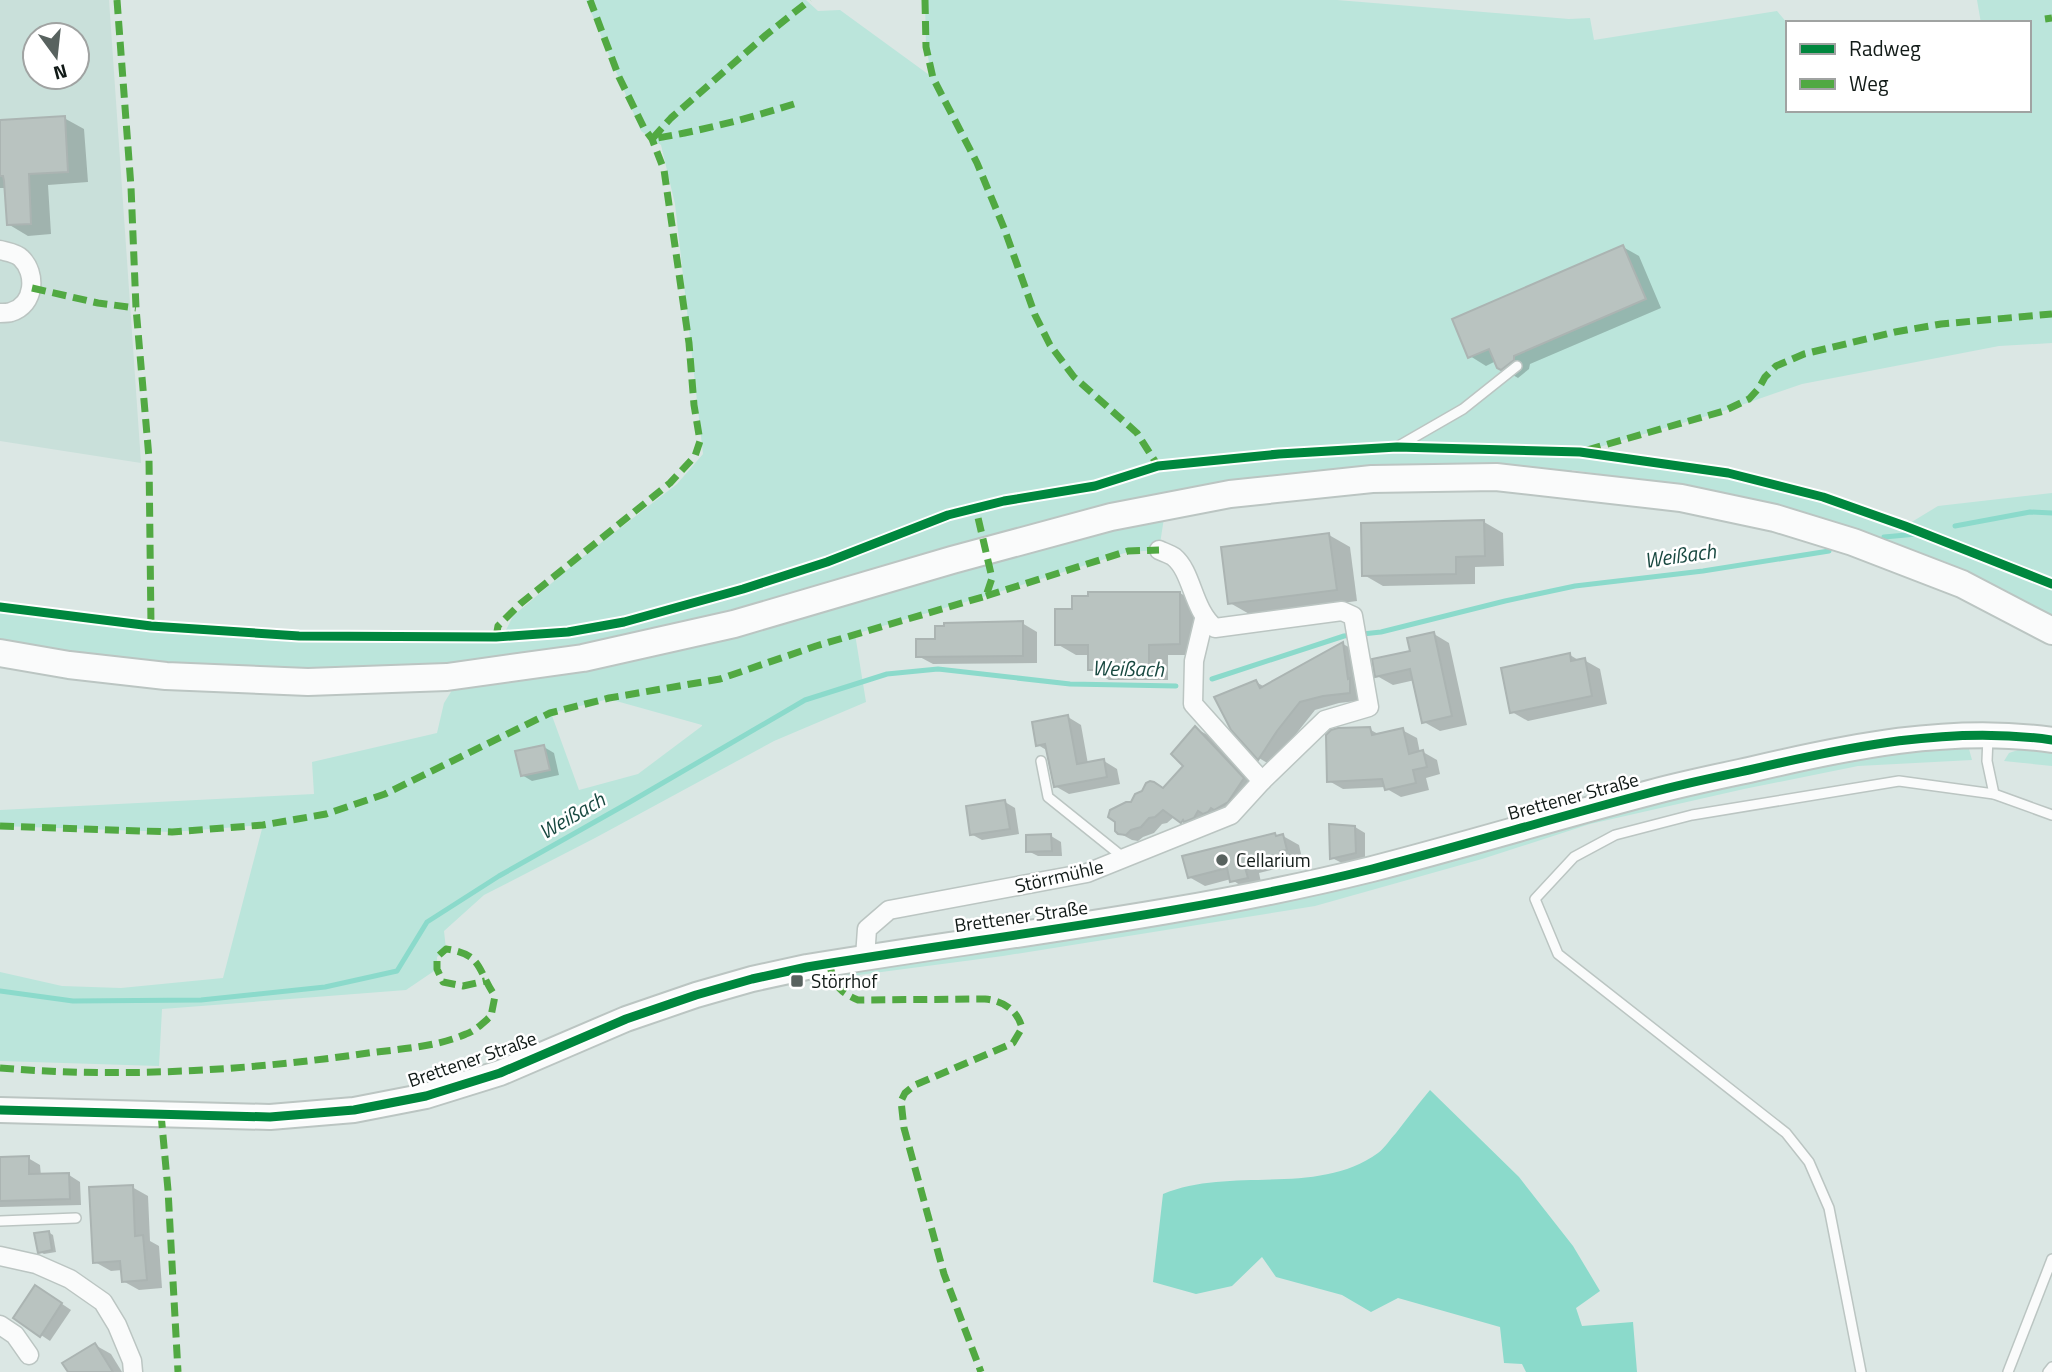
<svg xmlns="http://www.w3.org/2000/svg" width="2052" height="1372" viewBox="0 0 2052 1372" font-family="'Titillium Web',sans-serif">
  <rect width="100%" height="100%" fill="#dbe7e4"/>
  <path fill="#c9e0da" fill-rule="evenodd" d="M0,0h109l32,463 -141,-22zM35,35h42v42h-42z"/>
  <g fill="#bbe5db" fill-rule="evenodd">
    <path d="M586,0h220l12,11 22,-1 92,67 -6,-30 -1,-47h412l232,19 21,-1 4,22 183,-29 11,13v86h241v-87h-48l-4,-23h75v343l-53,3 -197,38 -78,27 -142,41 146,21 95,24 82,29 33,-20 114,-13v122l-106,-53 -141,-46 -119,-29 -114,-17 -8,14 -192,-5 -208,39 -5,32 -31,2 -142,44 -131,38 11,68 -92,39 -179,97 -111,57 -40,36 2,18 -9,8v12l-31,21 -244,19 -3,57 -159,-5v-89l62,14 59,2 102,-10 40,-153 -91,7 -172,-6v-16l314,-16 -2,-32 125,-29 7,-30 10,-16 129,-15 152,-34 112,-33 -10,-22 -255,64 -132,18 -158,5 -177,-9 -115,-19v-31l151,19 149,10 205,-8 8,-16 66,-56 98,-76 26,-30 -28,-250 -14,-59 -20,-14zM609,699l93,26v1l-64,48 -59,16 -28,-77z"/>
    <polygon points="1928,746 1959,746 1969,749 1972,760 1858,766 1744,789 1590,824 1482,859 1315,906 1003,956 851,976 847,975 846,972 1570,824 1825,764"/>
    <polygon points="2027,747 2052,749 2052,766 2004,761 2009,753"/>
  </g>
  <path fill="#8bdacb" d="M1430,1090l89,87 54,69 27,45 -24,17 6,18 51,-4 4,50h-111l-4,-8 -18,-1 -4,-36 -102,-29 -27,14 -29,-17 -66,-18 -14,-20 -30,29 -36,8 -43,-12 10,-88c68,-28 155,3 215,-41 7,-5 12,-14 18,-20 11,-14 22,-29 34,-43z"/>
  <g fill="#0003">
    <polygon points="64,118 84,129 88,182 48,185 51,234 28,236 8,224 5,188 0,188 0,122"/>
    <polygon points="1623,247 1639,256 1661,308 1530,364 1529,369 1518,378 1498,366 1496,361 1486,366 1470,356"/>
    <polygon points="1484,522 1503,533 1504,566 1475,567 1475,584 1383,586 1364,575"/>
    <polygon points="1329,535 1350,547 1357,601 1251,615 1230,603"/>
    <polygon points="1180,593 1199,604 1199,655 1168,655 1168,680 1109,680 1090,669 1090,655 1076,655 1057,644 1074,611"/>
    <polygon points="1022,623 1037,632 1037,663 933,664 918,656 937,640"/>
    <polygon points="1434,634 1449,643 1467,725 1440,731 1424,722 1415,680 1393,685 1377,676 1412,652"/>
    <polygon points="1343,644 1358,652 1365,700 1339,703 1315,710 1292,739 1274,767 1259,758 1233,729 1256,682 1265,687"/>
    <polygon points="1570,655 1580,661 1584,660 1600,669 1607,704 1528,721 1512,712"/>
    <polygon points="1068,717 1081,725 1088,764 1104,761 1117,769 1120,784 1069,794 1055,786 1048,751 1038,745"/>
    <polygon points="1196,729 1208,735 1255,786 1235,812 1194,828 1175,816 1167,823 1162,824 1154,833 1143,837 1138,841 1132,840 1119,833 1133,803 1164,789 1186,765"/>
    <polygon points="1369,729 1380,735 1402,730 1417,738 1420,753 1423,752 1437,760 1440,774 1426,778 1429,790 1401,797 1387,789 1386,787 1343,789 1329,781"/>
    <polygon points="544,747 554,753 559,775 532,781 522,775"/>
    <polygon points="1005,802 1015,808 1019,834 982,840 971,834"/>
    <polygon points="1355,827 1365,833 1365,858 1342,863 1332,858"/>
    <polygon points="1275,835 1279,837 1283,836 1299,845 1302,858 1294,860 1296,864 1259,873 1262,887 1247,890 1231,879 1205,886 1189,877"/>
    <polygon points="1051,836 1061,842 1062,856 1038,856 1028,851"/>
    <polygon points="28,1158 40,1165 41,1176 69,1175 80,1182 81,1205 0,1207 0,1159"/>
    <polygon points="132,1187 148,1196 150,1241 159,1246 162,1288 139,1290 123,1281 122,1270 111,1271 95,1262"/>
    <polygon points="48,1232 53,1235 56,1252 44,1254 40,1252"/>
    <polygon points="46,1293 71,1310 50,1341 41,1335"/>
    <polygon points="95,1345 111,1354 122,1372 70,1372"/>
  </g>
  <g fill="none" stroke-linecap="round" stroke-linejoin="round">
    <g stroke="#8bdacb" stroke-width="5">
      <polyline points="1955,526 2030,512 2052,513"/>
      <polyline points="1884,537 1917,534"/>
      <polyline points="1212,679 1344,636 1381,632 1505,601 1575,586 1703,571 1829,551"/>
      <polyline points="0,991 73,1001 201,1000 325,987 397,971 427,922 499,876 630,802 805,700 887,674 938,669 1070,684 1176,686"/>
    </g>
  </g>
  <g fill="#b9c3c0" stroke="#abb4b2" stroke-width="2">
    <polygon points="65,116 68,172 29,174 31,224 7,225 4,181 3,176 0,176 0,120"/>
    <polygon points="1623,245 1646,299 1514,356 1514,360 1501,370 1497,368 1489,349 1468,358 1452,319"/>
    <polygon points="1484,520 1485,556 1456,557 1456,574 1362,576 1361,523"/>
    <polygon points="1329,533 1337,590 1228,604 1221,547"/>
    <polygon points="1088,592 1180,592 1180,644 1149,645 1149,670 1088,670 1088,645 1055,645 1055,609 1072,609 1072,596 1088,596"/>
    <polygon points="1023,621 1023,656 916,657 916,639 935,639 935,626 944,626 944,623"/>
    <polygon points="1434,632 1452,716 1422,723 1410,669 1375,677 1372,659 1410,651 1407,638"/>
    <polygon points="1343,642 1348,679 1350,678 1350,693 1323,696 1300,702 1277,731 1258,760 1231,730 1214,697 1256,680 1260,688"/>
    <polygon points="1570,653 1571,661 1585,658 1592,696 1510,713 1501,668"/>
    <polygon points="1068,715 1077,764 1104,759 1107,777 1054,787 1045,744 1036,746 1032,722"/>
    <polygon points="1195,726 1244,778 1228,802 1214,810 1211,808 1208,812 1203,814 1198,811 1194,818 1184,822 1183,820 1181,823 1163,810 1155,817 1149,818 1141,827 1131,830 1126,835 1118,834 1115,831 1115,822 1108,817 1110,810 1126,802 1131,802 1135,794 1142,791 1146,783 1150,781 1154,782 1163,788 1183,766 1171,754"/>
    <polygon points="1370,727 1372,735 1403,728 1409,754 1423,750 1427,767 1413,770 1416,783 1385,790 1382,779 1327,782 1326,735 1331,730 1338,728"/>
    <polygon points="544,745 550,770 521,776 515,751"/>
    <polygon points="1005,800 1010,829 970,835 966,806"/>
    <polygon points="1329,824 1355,826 1356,853 1330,859"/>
    <polygon points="1275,833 1276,836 1283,834 1287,850 1280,851 1281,855 1244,864 1248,878 1230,882 1227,868 1188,878 1182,856"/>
    <polygon points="1051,834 1052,851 1026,852 1026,835"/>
    <polygon points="29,1156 29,1174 69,1173 70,1199 0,1201 0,1157"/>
    <polygon points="133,1185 135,1236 143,1235 147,1280 122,1282 120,1261 93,1263 89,1187"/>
    <polygon points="49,1231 52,1250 38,1253 34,1233"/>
    <polygon points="35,1285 62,1303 40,1337 13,1318"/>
    <polygon points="95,1343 113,1372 68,1372 62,1363"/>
  </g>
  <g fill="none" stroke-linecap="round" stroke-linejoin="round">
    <g stroke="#bbc5c2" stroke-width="12">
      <g id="lane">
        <polyline points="1397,447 1463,409 1517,366"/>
        <polyline points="1988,737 1987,761 1994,794"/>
        <polyline points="1041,761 1048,797 1124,858"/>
        <polyline points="0,1221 76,1218"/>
        <polyline points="1861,1372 1829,1208 1809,1162 1786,1133 1558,954 1535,899 1574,857 1615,835 1692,815 1899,781 1994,794 2052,815"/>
        <polyline points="2008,1372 2052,1259"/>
        <polyline points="2048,1372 2052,1367"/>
      </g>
    </g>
    <g stroke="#bbc5c2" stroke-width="21">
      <g id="street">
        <path d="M0,250c7,2 16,3 21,8 16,15 14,47 -10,54 -3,1 -7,1 -11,1"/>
        <polyline points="1204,619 1194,661 1193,704 1262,781"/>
        <path d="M865,957l2,-28 22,-19 198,-37 144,-58 31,-34 63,-61 44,-13 -16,-91 -11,-5 -127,17c-23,-19 -22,-55 -41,-71 -4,-3 -11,-5 -15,-7"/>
        <polyline points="0,1256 36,1264 70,1279 103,1302 117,1325 132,1361 133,1372"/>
        <polyline points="0,1325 15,1335 29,1355"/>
      </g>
    </g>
    <g stroke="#bbc5c2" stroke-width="28">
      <path id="secondary" d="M0,1110l270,7 84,-7 72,-14 74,-23 126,-54 70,-24 56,-16 55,-12c188,-31 380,-52 565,-98 93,-24 185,-52 277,-76 33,-9 67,-16 100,-23 98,-23 202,-45 303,-30"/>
    </g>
    <g stroke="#bbc5c2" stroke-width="30">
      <polyline id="primary" points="0,653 69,665 166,676 308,682 447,677 583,658 734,624 952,560 1111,517 1230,494 1372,479 1496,477 1681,498 1775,518 1853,542 1962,584 2052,631"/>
    </g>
    <use href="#lane" stroke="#fafbfb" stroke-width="9"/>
    <use href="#street" stroke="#fafbfb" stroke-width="18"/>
    <use href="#secondary" stroke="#fafbfb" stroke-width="24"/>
    <use href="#primary" stroke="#fafbfb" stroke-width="26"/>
    <g stroke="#51a942" stroke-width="7" stroke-dasharray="14 7" stroke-linecap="butt">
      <polyline points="117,0 131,187 136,308 149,458 151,626"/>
      <polyline points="925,0 926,47 933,78 977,163 1004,228 1035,315 1050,345 1074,377 1137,433 1158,466"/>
      <polyline points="2045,19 2052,18"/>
      <path d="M794,104c-47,15 -94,27 -142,35l19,-21 95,-83 44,-35"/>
      <polyline points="32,288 98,303 136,308"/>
      <polyline points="1587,450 1724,411 1749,399 1759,388 1765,377 1776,366 1804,354 1895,332 1941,324 2052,314"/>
      <polyline points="986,596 1128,551 1159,550"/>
      <polyline points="496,637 498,626 520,604 670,483 695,456 700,441 694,405 689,343 664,170 652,139 644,128 619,77 590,0"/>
      <polyline points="0,826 172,832 263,825 326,814 385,794 550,713 609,698 720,679 816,646 986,596 992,578 976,509"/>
      <path d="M829,963c6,22 8,28 29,37l127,-1c18,2 32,10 37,29l-9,15 -98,42 -10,8 -4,8 3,27 40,146 37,98"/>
      <path d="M0,1068c120,10 242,3 361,-14 35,-5 73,-6 105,-20 9,-3 18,-12 25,-18l4,-20c-18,-26 -12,-42 -49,-47l-9,8v12l6,13 20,4 22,-5"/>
      <polyline points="161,1114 168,1190 178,1372"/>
    </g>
    <g stroke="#fff" stroke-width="13">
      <g id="cycleway">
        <polyline points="0,607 151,626 299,636 496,637 568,632 624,622 743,589 827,562 948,515 1004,501 1095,486 1158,466 1279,454 1397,447 1580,452 1728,473 1823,497 1905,526 2052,584"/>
        <path d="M0,1110l270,7 84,-7 72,-14 74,-23 126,-54 70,-24 56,-16 55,-12c188,-31 380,-52 565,-98 93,-24 185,-52 277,-76 33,-9 67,-16 100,-23 98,-23 202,-45 303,-30"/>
      </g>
    </g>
    <use href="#cycleway" stroke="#00873e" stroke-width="9"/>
  </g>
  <g fill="#58625f" stroke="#fff" stroke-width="2.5">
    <circle cx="1222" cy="860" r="7"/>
    <rect x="790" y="974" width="14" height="14" rx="3.5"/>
  </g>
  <g text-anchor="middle" stroke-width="5" stroke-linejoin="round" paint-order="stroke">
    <g font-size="19" fill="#111a17" stroke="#fff">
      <text transform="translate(1573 796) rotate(-15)" y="7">Brettener Straße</text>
      <text transform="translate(1059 876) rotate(-13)" y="7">Störrmühle</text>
      <text transform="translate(1021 916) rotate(-8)" y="7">Brettener Straße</text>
      <text transform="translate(472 1059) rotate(-19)" y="7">Brettener Straße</text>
    </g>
    <g font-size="19" fill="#111a17" stroke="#fff" text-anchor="start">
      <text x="1236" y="867">Cellarium</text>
      <text x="811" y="988">Störrhof</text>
    </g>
    <g font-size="21" font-style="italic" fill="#194941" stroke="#fff">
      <text transform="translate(1680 556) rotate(-8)" y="7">Weißach</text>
      <text transform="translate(1128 669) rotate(1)" y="7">Weißach</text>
      <text transform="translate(572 816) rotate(-30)" y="7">Weißach</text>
    </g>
  </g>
  <rect x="1786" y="21" width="245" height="91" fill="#ffffff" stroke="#a0a3a2" stroke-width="2"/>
  <rect x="1800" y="44" width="35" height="10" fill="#00873e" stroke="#a0a3a2" stroke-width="2"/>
  <text x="1849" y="56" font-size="21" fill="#111a17">Radweg</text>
  <rect x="1800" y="79" width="35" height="10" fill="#51a942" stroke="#a0a3a2" stroke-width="2"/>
  <text x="1849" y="91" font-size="21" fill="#111a17">Weg</text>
  <g transform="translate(56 56) rotate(165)"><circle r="33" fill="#ffffff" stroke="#a0a3a2" stroke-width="2"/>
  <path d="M0-5L12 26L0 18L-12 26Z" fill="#58625f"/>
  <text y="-10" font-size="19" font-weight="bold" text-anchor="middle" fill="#111a17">N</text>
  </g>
</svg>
